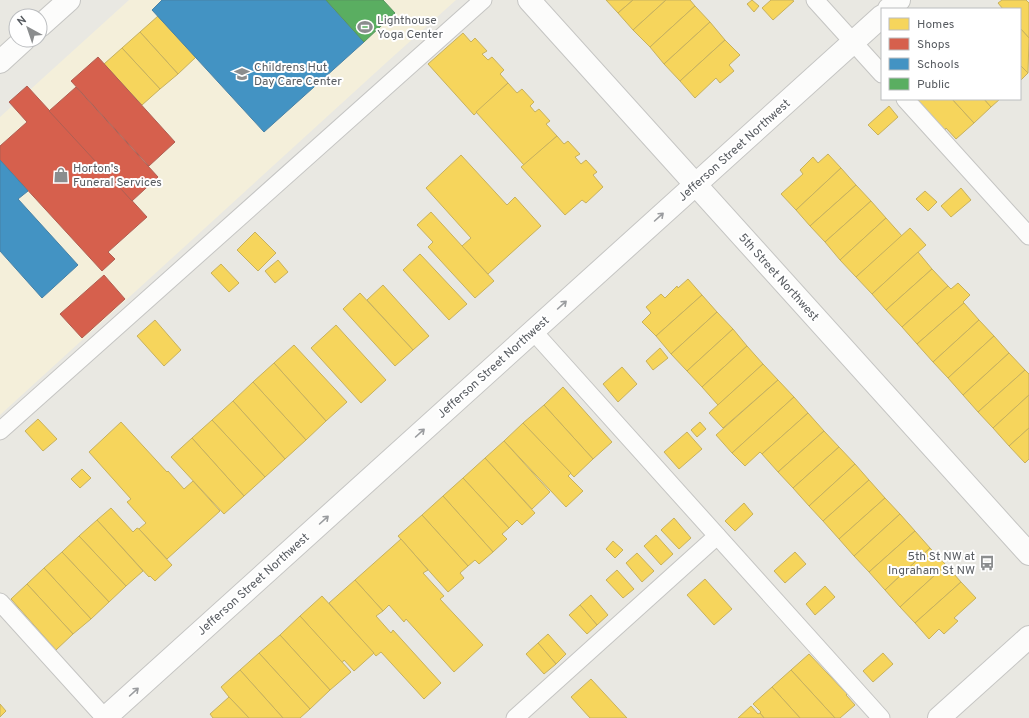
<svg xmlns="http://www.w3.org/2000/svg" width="1029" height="718" viewBox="0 0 1029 718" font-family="Overpass,sans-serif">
  <rect width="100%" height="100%" fill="#e9e8e2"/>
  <polygon fill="#f4efda" points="129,0 456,0 387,62 0,415 0,117"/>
  <g fill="#f6d55c" stroke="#c7b15e">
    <polygon points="606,0 633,0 618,13"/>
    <polygon points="633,0 666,0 633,30 618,13"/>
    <polygon points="666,0 690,0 695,6 650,47 633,30"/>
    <polygon points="752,0 759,6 754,12 747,4"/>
    <polygon points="771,0 792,0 794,1 773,20 762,8"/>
    <polygon points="1002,0 1026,0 1029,3 1029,38 1020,28 1020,9 1003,9 998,3"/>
    <polygon points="695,6 710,22 664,64 650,47"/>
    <polygon points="158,16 196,57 178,74 140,32"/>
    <polygon points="710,22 725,40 680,81 664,64"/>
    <polygon points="1020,28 1029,38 1028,73 1020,65"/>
    <polygon points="140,32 178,74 160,89 122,48"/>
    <polygon points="463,33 471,42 475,38 487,51 482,54 488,60 492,57 504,70 500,74 508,83 474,115 428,64"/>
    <polygon points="725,40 740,55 729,65 734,71 720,83 716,78 695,98 680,81"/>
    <polygon points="122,48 160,89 142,105 104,64"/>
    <polygon points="1020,65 1028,73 1020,81"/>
    <polygon points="508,83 517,93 522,89 534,102 530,106 535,112 539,109 550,121 546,124 557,136 524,165 476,112"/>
    <polygon points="917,99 952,99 974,123 956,139 946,128 945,130"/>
    <polygon points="952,99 984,99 991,107 974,123"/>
    <polygon points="984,99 1000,99 991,107"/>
    <polygon points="889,106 898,117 878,135 868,125"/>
    <polygon points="557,136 564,144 568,141 580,154 575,157 581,164 586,160 597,172 593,175 603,187 586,203 582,200 565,215 521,167"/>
    <polygon points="828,154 841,168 796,210 781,194 803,174 800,170 813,157 818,163"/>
    <polygon points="461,155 507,205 515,197 541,226 488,274 462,246 471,238 426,188"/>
    <polygon points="841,168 856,185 810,226 796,210"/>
    <polygon points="856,185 871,201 825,242 810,226"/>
    <polygon points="961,188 971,200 951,217 941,206"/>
    <polygon points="925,191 937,202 928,211 916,199"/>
    <polygon points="871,201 886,218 840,260 825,242"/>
    <polygon points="431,212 494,281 475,298 428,247 433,242 417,225"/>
    <polygon points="886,218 902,236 856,277 840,260"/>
    <polygon points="910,228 926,245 872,294 856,277"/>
    <polygon points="255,232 276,253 258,271 237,250"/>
    <polygon points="918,252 932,269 886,310 872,294"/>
    <polygon points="420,254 467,304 449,320 403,270"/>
    <polygon points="278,260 288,272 275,283 265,271"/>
    <polygon points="221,264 239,283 229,292 211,273"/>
    <polygon points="932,269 948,286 902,327 886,310"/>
    <polygon points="688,279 702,295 656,336 642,322 651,313 646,307 661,294 665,298 677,286 678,288"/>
    <polygon points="958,283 970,295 963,302 964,303 917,344 902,327 948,286 951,289"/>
    <polygon points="383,285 429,336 413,350 367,300"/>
    <polygon points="360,293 413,350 395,366 343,309"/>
    <polygon points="702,295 717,312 671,354 656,336"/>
    <polygon points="964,303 979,320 933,362 917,344"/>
    <polygon points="717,312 733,329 687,371 671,354"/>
    <polygon points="155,320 181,350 164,366 137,336"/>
    <polygon points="979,320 994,336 948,378 933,362"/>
    <polygon points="336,325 386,380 361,403 311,348"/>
    <polygon points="733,329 747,346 702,387 687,371"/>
    <polygon points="994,336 1009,353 963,395 948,378"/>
    <polygon points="294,345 347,402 326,421 274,363"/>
    <polygon points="747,346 763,364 718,405 702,387"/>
    <polygon points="660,348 668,358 653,370 646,361"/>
    <polygon points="1009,353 1025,370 978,412 963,395"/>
    <polygon points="274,363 326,421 306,440 253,382"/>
    <polygon points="763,364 778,380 723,428 709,413"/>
    <polygon points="622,367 637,384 618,402 603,384"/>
    <polygon points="1025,370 1029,374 1029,395 993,428 978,412"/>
    <polygon points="778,380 794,397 732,453 716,435"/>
    <polygon points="253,382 306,440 285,459 233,401"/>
    <polygon points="563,387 612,442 593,459 544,405"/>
    <polygon points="1029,395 1029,428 1009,446 993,428"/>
    <polygon points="794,397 808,413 762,454 760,452 745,466 732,453"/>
    <polygon points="233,401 285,459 265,477 212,420"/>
    <polygon points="544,405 593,459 574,477 523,423"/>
    <polygon points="808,413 824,431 778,472 762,454"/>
    <polygon points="38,419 57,439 43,451 25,431"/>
    <polygon points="212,420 265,477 244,496 192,438"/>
    <polygon points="121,422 167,472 168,471 184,489 193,481 220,511 167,559 139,529 146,523 127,502 131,499 89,452"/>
    <polygon points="700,422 706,429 697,437 691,430"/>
    <polygon points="523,423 571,473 568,476 583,491 566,507 504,441"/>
    <polygon points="1029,428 1029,459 1025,463 1009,446"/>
    <polygon points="824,431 839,447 793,488 778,472"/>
    <polygon points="687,432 702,449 679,469 664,452"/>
    <polygon points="192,438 244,496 224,514 171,457"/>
    <polygon points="504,441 550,492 532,509 485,458"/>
    <polygon points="839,447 855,464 809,506 793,488"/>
    <polygon points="485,458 535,513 522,525 517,520 509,528 463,478"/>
    <polygon points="855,464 869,480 823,521 809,506"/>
    <polygon points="82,469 91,478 80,488 71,479"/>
    <polygon points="463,478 509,528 502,534 507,539 493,552 443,496"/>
    <polygon points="869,480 885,498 839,539 823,521"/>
    <polygon points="443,496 493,552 479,564 475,560 468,566 422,515"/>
    <polygon points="885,498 900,514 854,556 839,539"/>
    <polygon points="744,503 753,514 735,531 725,521"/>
    <polygon points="111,508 133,532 137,528 139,529 172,565 155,581 150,576 149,577 97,520"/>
    <polygon points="900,514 915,531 869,572 854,556"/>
    <polygon points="422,515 468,566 460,573 464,578 448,592 398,536"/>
    <polygon points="674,518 691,538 679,549 661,530"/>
    <polygon points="97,520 143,571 126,586 79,536"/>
    <polygon points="915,531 930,548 885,590 869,572"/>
    <polygon points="656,535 673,554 661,565 644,546"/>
    <polygon points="79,536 126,586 109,602 62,552"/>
    <polygon points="401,539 428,570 423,573 444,596 440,599 483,645 454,672 406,619 404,622 389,605 383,611 355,580"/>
    <polygon points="613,541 623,550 615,558 606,549"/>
    <polygon points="930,548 946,565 900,607 885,590"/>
    <polygon points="62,552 109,602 91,619 44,568"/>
    <polygon points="795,552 806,564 785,583 774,571"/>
    <polygon points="637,553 654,571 642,582 626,563"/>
    <polygon points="946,565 961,582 915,623 900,607"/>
    <polygon points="44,568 91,619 73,634 27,584"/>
    <polygon points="617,570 634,589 623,598 606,580"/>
    <polygon points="705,579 732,609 714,625 687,595"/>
    <polygon points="355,580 383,611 376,616 391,633 393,630 441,683 424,699 381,652 376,656 329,603"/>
    <polygon points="961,582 976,598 954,618 958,621 944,634 939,629 929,639 915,623"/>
    <polygon points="27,584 73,634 56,650 11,599"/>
    <polygon points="825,586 835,597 815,615 806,604"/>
    <polygon points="591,595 608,615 597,625 580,605"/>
    <polygon points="322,596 374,653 354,671 344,660 342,663 300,616"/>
    <polygon points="580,605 597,625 587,634 569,615"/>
    <polygon points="300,616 351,672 330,690 280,635"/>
    <polygon points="548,634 566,654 556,664 538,643"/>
    <polygon points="280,635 330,690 310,709 259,653"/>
    <polygon points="538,643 556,664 544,674 526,654"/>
    <polygon points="259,653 310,709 300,718 283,718 240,670"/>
    <polygon points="883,653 893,664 873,682 863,671"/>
    <polygon points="809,654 847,694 846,695 855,705 840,718 835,718 791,670"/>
    <polygon points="240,670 283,718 249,718 229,697 221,687"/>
    <polygon points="791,670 835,718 800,718 772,687"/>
    <polygon points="591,679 627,718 590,718 571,697"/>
    <polygon points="772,687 800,718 764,718 760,713 761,712 753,704"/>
    <polygon points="229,697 249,718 213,718 210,714"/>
    <polygon points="0,704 6,711 0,717"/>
    <polygon points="751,706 758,714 760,713 764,718 738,718"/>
  </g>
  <g fill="#d6604d" stroke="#b05f53">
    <polygon points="98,57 175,142 149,166 71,81"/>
    <polygon points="27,86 147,217 108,252 115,259 102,271 0,160 0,146 27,122 9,102"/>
    <polygon points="76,87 158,177 132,201 49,111"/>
    <polygon points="104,275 125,299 82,338 60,314"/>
  </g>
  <g fill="#4393c3" stroke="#4982a6">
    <polygon points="162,0 326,0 364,42 264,132 152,10"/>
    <polygon points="0,160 28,191 18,199 78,265 42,298 0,251"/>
  </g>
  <polygon fill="#5aae61" stroke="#599561" points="326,0 383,0 395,13 364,42"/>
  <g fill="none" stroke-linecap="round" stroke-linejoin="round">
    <g stroke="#c5c5c3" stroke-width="19">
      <g id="service">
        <polyline points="815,0 882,74"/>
        <polyline points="905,99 1029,236"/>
        <polyline points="533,331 881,718"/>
        <polyline points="0,431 483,0"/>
        <polyline points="0,602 105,718"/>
        <polyline points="515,718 717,536"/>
      </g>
    </g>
    <g stroke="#c5c5c3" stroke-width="24">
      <g id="minor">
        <polyline points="889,9 899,0"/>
        <polyline points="105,718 882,16"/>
        <polyline points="939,718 1029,637"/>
      </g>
    </g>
    <g stroke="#c5c5c3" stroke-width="24">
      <g id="tertiary">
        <polyline points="529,0 1029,554"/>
        <polyline points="40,26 69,0"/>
        <polyline points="0,62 24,40"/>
      </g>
    </g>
    <use href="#service" stroke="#fcfcfb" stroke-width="17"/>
    <use href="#minor" stroke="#fcfcfb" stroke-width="22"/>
    <use href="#tertiary" stroke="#fcfcfb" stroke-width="22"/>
  </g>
  <defs><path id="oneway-shaft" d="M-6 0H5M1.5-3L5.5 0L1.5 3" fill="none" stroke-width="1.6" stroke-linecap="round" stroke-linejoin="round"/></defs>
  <g stroke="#9a9c9f">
    <use href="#oneway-shaft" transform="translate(659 217) rotate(-42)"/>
    <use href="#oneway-shaft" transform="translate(562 305) rotate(-42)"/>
    <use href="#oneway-shaft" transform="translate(420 433) rotate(-42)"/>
    <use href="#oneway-shaft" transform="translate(324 520) rotate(-42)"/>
    <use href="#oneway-shaft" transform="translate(134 692) rotate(-42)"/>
  </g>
  <defs>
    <g id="stadium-bare" transform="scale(1.2)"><path d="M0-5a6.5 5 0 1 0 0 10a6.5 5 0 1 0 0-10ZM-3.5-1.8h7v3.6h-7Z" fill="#8b8d8e" stroke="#fff" stroke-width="2.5" paint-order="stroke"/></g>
    <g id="school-bare" transform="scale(1.2)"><path d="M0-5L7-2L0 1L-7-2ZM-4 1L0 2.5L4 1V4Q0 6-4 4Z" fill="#8b8d8e" stroke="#fff" stroke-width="2.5" paint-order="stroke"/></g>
    <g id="shop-bare" transform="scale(1.2)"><path d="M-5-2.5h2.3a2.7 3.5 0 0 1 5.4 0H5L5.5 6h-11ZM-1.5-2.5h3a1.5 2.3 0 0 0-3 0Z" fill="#8b8d8e" stroke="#fff" stroke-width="2.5" paint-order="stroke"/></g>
    <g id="bus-bare" transform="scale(1.2)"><path d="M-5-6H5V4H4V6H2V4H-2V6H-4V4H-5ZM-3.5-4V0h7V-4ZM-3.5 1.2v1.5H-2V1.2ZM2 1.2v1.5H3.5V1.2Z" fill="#8b8d8e" stroke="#fff" stroke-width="2.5" paint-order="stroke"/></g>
  </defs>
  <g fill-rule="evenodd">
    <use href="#stadium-bare" x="365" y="27"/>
    <use href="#school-bare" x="242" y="74"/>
    <use href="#shop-bare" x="61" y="175"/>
    <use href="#bus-bare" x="987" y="563"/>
  </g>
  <g text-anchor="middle" stroke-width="4" stroke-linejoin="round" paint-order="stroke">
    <g font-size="12" fill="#585c61" stroke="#fff" text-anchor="start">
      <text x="377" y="24">Lighthouse<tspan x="377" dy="14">Yoga Center</tspan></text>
      <text x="254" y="71">Childrens Hut<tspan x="254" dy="14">Day Care Center</tspan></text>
      <text x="73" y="172">Horton's<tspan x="73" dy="14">Funeral Services</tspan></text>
      <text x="975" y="560" text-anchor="end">5th St NW at<tspan x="975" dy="14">Ingraham St NW</tspan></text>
    </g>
    <g font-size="12" fill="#585c61" stroke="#fff">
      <text transform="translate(734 150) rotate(-42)" y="4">Jefferson Street Northwest</text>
      <text transform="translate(779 277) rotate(48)" y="4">5th Street Northwest</text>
      <text transform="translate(493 367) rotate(-42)" y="4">Jefferson Street Northwest</text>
      <text transform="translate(253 584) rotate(-42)" y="4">Jefferson Street Northwest</text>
    </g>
  </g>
  <rect x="881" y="8" width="140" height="92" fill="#ffffff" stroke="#bcbec0"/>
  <rect x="889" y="18" width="20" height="12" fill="#f6d55c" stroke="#bcbec0"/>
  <text x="917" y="28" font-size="12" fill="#585c61">Homes</text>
  <rect x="889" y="38" width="20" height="12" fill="#d6604d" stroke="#bcbec0"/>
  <text x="917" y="48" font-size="12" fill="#585c61">Shops</text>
  <rect x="889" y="58" width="20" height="12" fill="#4393c3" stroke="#bcbec0"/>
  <text x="917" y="68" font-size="12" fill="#585c61">Schools</text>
  <rect x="889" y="78" width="20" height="12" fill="#5aae61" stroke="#bcbec0"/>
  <text x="917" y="88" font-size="12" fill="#585c61">Public</text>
  <g transform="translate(28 28) rotate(320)"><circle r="19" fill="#ffffff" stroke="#bcbec0"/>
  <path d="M0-3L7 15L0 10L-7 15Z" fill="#8b8d8e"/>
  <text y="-6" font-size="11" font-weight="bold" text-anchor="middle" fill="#585c61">N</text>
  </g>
</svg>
